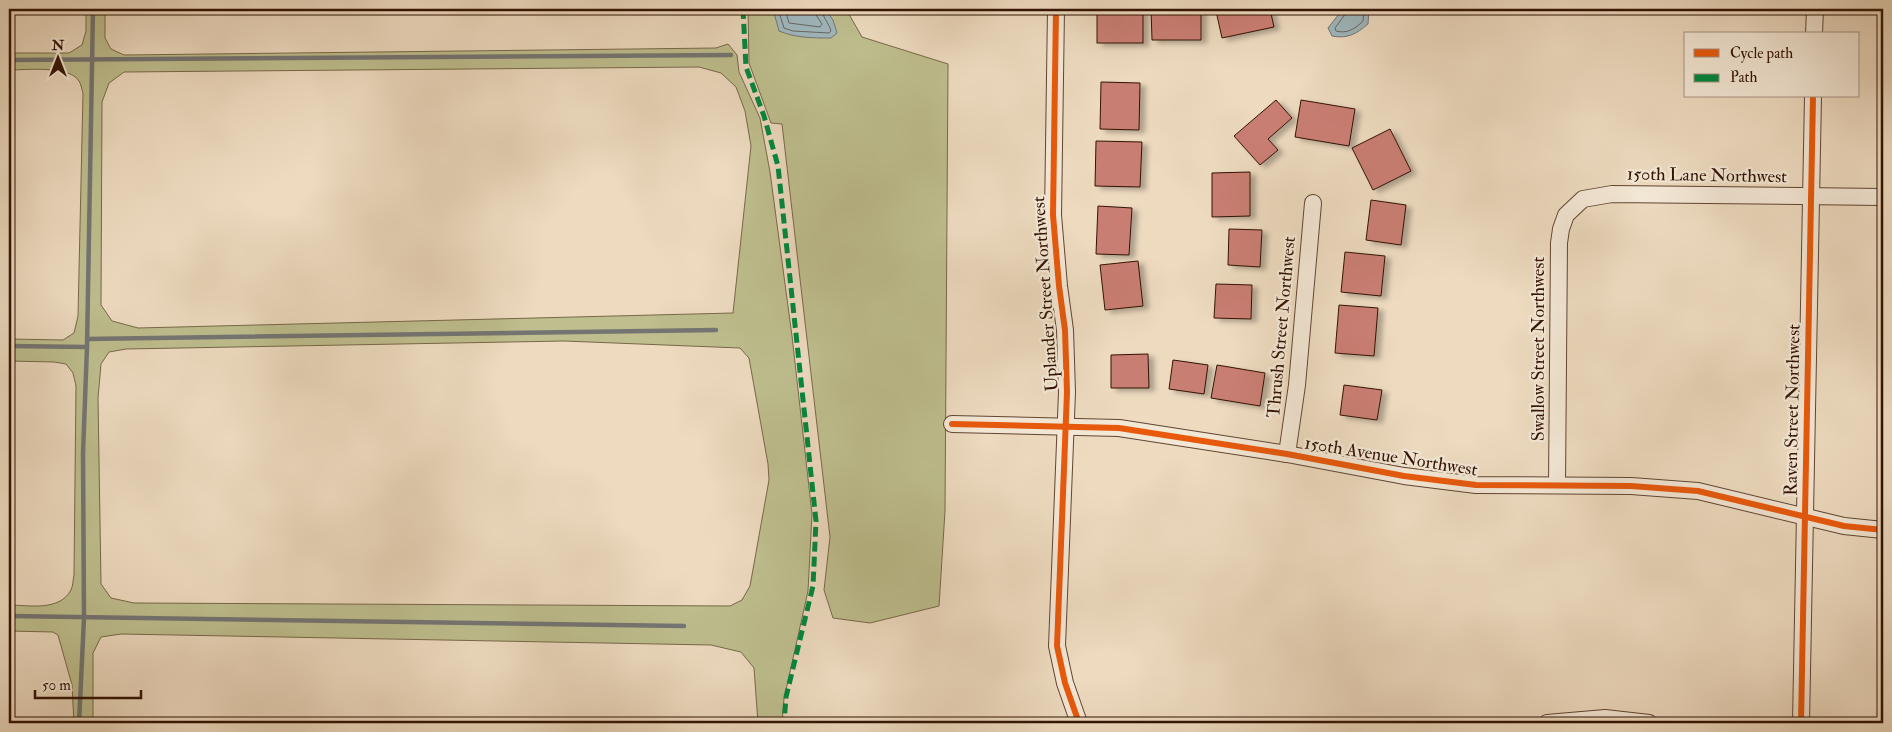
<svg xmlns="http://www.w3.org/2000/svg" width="1892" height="732" viewBox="0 0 1892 732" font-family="'IM FELL Double Pica',serif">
  <defs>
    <filter id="shadow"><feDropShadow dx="5.5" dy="3" stdDeviation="2.5" flood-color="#0004"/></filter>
  </defs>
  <rect width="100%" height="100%" fill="#eddabf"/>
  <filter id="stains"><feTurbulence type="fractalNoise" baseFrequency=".004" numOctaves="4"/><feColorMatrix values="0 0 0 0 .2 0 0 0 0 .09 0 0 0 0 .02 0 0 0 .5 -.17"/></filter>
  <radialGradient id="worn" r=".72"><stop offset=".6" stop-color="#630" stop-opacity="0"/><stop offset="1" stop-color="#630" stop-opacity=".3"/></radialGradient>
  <g fill="#bebe8e" stroke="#786848" fill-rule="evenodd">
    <path d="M86,9h19v29l6,11 13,6 592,-7 12,-4 9,11 2,17 21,46 10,54 22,164 20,178 -4,77 -24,108 -2,24h-24l-4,-55 -13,-16 -30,-7 -590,-11 -20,3 -8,16v70h-19l-2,-38 -14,-50 -5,-3 -44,-1v-26c19,0 50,7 62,-15 2,-4 2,-10 3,-15l2,-189 -3,-13 -7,-9 -12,-2 -45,-1v-22l54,1 11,-7 4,-17 5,-223c-1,-3 -2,-9 -4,-12 -10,-16 -53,-11 -70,-11v-17h60l13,-8 4,-14zM699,67l22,6 15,14 9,24 6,35 -18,167 -595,15 -26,-7 -11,-16 1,-203 7,-19 15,-11zM564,341l176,7 9,10 19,106 1,16 -19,106 -8,14 -12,6 -596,-3 -23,-5 -10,-14 -3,-186 3,-34 8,-12 17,-3z"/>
    <polygon points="748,9 846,9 862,37 948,64 945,511 939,606 870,623 833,618 824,590 830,537 782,124 771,123 749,63"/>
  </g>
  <g fill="#9fb7bd" stroke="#747573">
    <path d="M773,9h52l8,11 4,13 -6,5c-18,0 -35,0 -52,-7z"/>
    <path d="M1343,9h26l-1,15c-12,10 -20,15 -36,12l-4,-8z"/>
  </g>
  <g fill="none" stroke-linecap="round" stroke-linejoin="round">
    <g stroke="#696560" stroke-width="1">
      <path d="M778,9l6,19 9,3 36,2 2,-2c-2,-8 -9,-15 -10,-22"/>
      <polyline points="785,9 789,23 820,27 822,24 816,15 815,9"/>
      <path d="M1347,9l-1,4 -11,15 1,3c11,3 19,-2 27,-10l1,-12"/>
    </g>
    <g stroke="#747573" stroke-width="4.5">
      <polyline points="9,60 731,55"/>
      <polyline points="87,339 716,330"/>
      <polyline points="9,346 87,347"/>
      <polyline points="9,616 684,626"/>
      <polyline points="79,723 84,618 83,453 87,347 93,9"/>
    </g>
  </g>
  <g fill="#c97e73" stroke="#331303" filter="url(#shadow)">
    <rect x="1097" y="9" width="46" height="34"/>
    <polygon points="1151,9 1201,9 1201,40 1152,40"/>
    <polygon points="1226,9 1270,9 1274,27 1222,38 1216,11"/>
    <polygon points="1101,82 1140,83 1139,130 1100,129"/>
    <polygon points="1276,100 1292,118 1268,139 1278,150 1260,165 1234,136"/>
    <polygon points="1301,100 1355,109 1349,146 1295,137"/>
    <polygon points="1390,129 1411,171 1373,190 1352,148"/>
    <polygon points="1096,141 1142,142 1140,187 1095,186"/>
    <polygon points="1250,172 1250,216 1212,217 1212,173"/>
    <polygon points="1371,200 1406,205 1401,245 1366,240"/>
    <polygon points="1098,206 1132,208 1129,255 1096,254"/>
    <polygon points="1229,229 1262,230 1260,267 1228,265"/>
    <polygon points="1345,252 1385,256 1381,296 1341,292"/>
    <polygon points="1138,261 1143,306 1105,310 1100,265"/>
    <polygon points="1216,284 1252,285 1251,319 1214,318"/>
    <polygon points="1339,305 1378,308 1374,356 1335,353"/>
    <polygon points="1148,354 1149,388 1111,388 1111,355"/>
    <polygon points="1173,360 1208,365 1204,394 1169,389"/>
    <polygon points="1217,365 1265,373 1260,406 1211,398"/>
    <polygon points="1344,385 1382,390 1377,420 1340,415"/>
  </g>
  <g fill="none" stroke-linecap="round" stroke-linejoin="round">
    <g stroke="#624532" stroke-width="18">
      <g id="street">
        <polyline points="1056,9 1053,215 1059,286 1065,330 1067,392 1057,646 1065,683 1079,723"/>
        <polyline points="1814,34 1815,9"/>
        <polyline points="952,424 1119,428 1287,454 1404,476 1476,485 1631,486 1698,491 1844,526 1883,530"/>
        <polyline points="1287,454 1297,385 1313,203"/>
        <polyline points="1557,485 1559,243 1561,229 1566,215 1583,199 1612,194 1883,197"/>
        <polyline points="1547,723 1605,718 1649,723"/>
        <polyline points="1801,723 1813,96"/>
      </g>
    </g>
    <use href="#street" stroke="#f3e7d5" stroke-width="16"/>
    <polyline stroke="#00873e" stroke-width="5" stroke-dasharray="10 5" stroke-linecap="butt" points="743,9 746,67 764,116 778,166 816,521 813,586 786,697 784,723"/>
    <g stroke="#f3e7d5" stroke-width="9">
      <g id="cycleway">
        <polyline points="1056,9 1053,215 1059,286 1065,330 1067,392 1057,646 1065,683 1079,723"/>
        <polyline points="952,424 1119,428 1287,454 1404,476 1476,485 1631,486 1698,491 1844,526 1883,530"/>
        <polyline points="1801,723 1813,96"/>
      </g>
    </g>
    <use href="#cycleway" stroke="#e8590c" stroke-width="6"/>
  </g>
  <g text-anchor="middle" stroke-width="4.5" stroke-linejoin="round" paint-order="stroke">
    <g font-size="18" fill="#331303" stroke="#f3e7d5">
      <text transform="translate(1707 175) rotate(1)" y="6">150th Lane Northwest</text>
      <text transform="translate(1045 294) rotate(-94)" y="6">Uplander Street Northwest</text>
      <text transform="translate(1281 327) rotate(-85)" y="6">Thrush Street Northwest</text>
      <text transform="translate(1538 349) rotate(-90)" y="6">Swallow Street Northwest</text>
      <text transform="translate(1792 410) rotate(-89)" y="6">Raven Street Northwest</text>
      <text transform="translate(1391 456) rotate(9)" y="6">150th Avenue Northwest</text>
    </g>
  </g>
  <rect width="1892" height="732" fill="none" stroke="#eddabf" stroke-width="30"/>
  <rect x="10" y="10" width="1872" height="712" fill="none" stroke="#331303" stroke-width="2.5"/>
  <rect x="15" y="15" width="1862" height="702" fill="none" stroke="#331303"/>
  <rect x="1684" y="32" width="175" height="65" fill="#f3e7d5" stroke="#a69281"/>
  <rect x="1694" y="49" width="25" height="8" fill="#e8590c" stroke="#a69281"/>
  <text x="1730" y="58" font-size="15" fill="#331303">Cycle path</text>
  <rect x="1694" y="74" width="25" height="8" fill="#00873e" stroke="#a69281"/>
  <text x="1730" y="82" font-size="15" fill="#331303">Path</text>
  <g transform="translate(58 58)" stroke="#f3e7d5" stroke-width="4" paint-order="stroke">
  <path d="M0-4L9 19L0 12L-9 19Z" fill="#331303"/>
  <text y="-8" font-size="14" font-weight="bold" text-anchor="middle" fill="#331303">N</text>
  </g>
  <path d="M35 690v8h106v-8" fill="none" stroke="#331303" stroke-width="2.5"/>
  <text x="42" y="690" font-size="15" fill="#331303" stroke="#f3e7d5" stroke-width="4" paint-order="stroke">50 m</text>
  <rect width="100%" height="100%" filter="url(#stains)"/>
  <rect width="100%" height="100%" fill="url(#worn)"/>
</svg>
